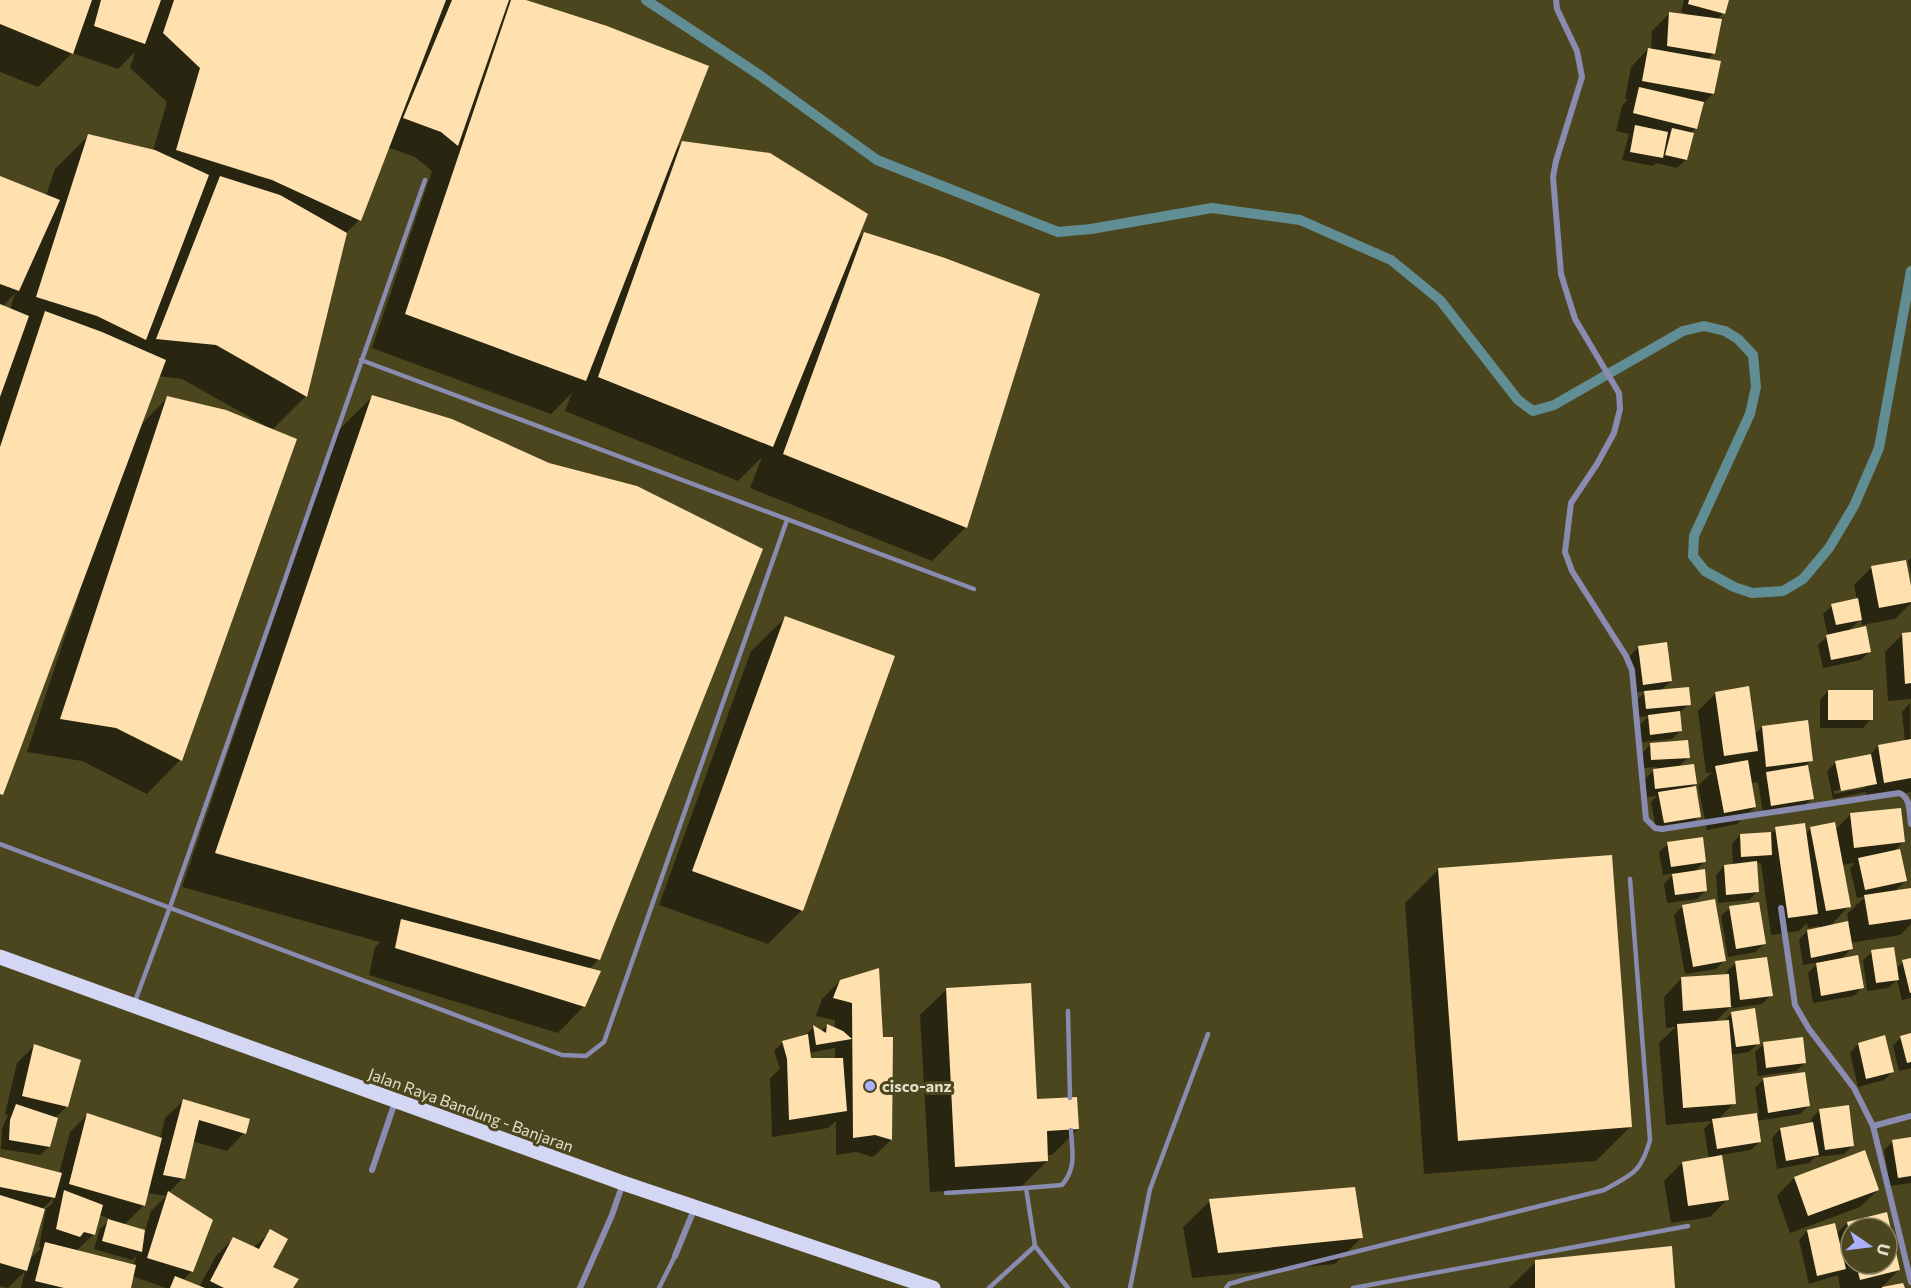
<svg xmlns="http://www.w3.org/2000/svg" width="1911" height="1288" viewBox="0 0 1911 1288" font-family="Commissioner,sans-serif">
  <rect width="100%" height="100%" fill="#4c461f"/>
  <g fill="#0007" fill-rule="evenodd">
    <path d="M0,0h507l-2,5 5,-5h11l154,150 7,-7 173,100 9,-10 102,294 -34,34 -182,-73 12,-31 -24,24 -173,-70 7,-18 -21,21 -179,-66 60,-177 -17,-14 -28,-10 -28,73 -14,14 -39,162 -34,34 23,10 -115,320 -33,34 -65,-33 -55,-9 53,-161 -2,-1 -78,205v-618l46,19 9,-27 34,-34 64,16 14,-49 -37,-34 5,-16 -17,17 -46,-16 -34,34 -38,-15zM15,293l-5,17 -8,-3zM158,376l24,3 82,46 -1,2 -96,-29 -27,28z"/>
    <polygon points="1684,0 1727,0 1723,13 1717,20 1714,53 1707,60 1713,94 1701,105 1696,128 1690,134 1686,160 1677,168 1656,163 1653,166 1622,160 1629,134 1616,131 1622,106 1628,99 1625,99 1631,67 1648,49 1651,50 1652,31 1669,14 1686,16 1686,14 1681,12"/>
    <polygon points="372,397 599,959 589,969 584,1006 558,1033 369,975 375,947 380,942 182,887 338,431"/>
    <polygon points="1911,558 1911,574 1908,561"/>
    <polygon points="1872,567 1911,594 1911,603 1895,619 1862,625 1861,619 1848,631 1869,652 1861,660 1823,668 1818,645 1828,636 1823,614 1832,606 1857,600 1854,585"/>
    <polygon points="785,618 802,910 768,944 659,905 751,651"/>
    <polygon points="1911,633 1911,699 1888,701 1885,652 1903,634"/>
    <polygon points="1638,647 1671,681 1660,691 1689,704 1679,713 1681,730 1672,739 1642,742 1640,725 1649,716 1637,717 1636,701 1646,691 1635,693 1630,656"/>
    <polygon points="1828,691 1871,719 1863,728 1820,728 1820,700"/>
    <polygon points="1716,693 1754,735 1762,727 1811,760 1807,764 1812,798 1803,807 1763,814 1758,782 1751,783 1755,807 1737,824 1707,830 1698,786 1712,772 1706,773 1698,711"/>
    <path d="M1910,703l1,89 -44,8 -1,-8 -33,7 -6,-28 9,-9 33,-6 9,-10 27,-5 -3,-29zM1865,785v3l-31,6v-3z"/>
    <polygon points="1651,744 1689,757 1678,767 1695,784 1690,788 1699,816 1691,825 1656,830 1651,802 1657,796 1647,797 1645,779 1657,767 1643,768 1642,753"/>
    <path d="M1851,814l52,28 -10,10 13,28 -12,12 17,-3v35l-11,11 -50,8 1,6 -11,11 22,27 -8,9 -41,7 -5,-30 11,-11 -16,3 -4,-25 8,-9 13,-2 -1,-3 -11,2 -1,-5 -8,8 -28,4 -10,-72h-5l2,28 -9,9 -31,3 -2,-28 8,-9 9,-1 -1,-21 8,-9 32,-2 4,-4 29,5 6,-6 24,2zM1855,863l-5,5 7,30 9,-2 -19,18 2,9 -20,4 20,-21 -8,-41z"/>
    <polygon points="1668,844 1704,862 1694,872 1706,890 1697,899 1667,903 1664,884 1675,873 1663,875 1659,852"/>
    <polygon points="1439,869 1630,1127 1596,1161 1424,1174 1405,903"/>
    <polygon points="1683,906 1724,961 1716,969 1685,974 1674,915"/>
    <polygon points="1730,908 1764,944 1755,952 1728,957 1721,916"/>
    <polygon points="1872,952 1896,969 1903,962 1911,960 1911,998 1902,1000 1897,980 1888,988 1867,991 1863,960"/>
    <polygon points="1736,963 1771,995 1762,1004 1732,1008 1732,1005 1714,1023 1723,1022 1732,1013 1758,1043 1749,1052 1730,1055 1734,1103 1718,1120 1759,1114 1755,1088 1763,1080 1808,1106 1800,1114 1757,1121 1759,1142 1751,1150 1721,1155 1728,1199 1710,1217 1671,1223 1664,1181 1682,1163 1709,1159 1704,1129 1712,1121 1666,1125 1659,1043 1676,1027 1666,1028 1664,997 1681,979 1728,975 1727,971"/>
    <path d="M840,981l42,57h10l-1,102 -18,17 -17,-5 -20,3v-34l-8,7 -56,9 -2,-59 10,-9 -6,-18 9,-9 22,-6 8,-9 8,4 6,-5 8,3v-9l-19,-4 6,-17zM835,1048v11l-26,1v-7z"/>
    <polygon points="947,989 1036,1100 1078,1129 1052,1155 1046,1155 1047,1161 1021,1187 930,1192 920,1015"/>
    <polygon points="1911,1035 1911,1068 1899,1071 1893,1046 1901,1037"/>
    <polygon points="1764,1044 1805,1062 1796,1071 1758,1076 1755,1052"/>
    <polygon points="1858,1044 1892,1072 1884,1080 1858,1087 1850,1053"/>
    <polygon points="34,1046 67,1106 54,1119 49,1147 40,1155 1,1149 2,1129 8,1115 5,1114 17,1063"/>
    <path d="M183,1101l61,32 -17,18 -35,-10 -9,37 -15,15 24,78 -9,9 16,7 17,-31 17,-17 20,9 18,-17v37l21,20h-126l-34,-12 -3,12h-108l4,-17 -17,17 -8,-2v-127l59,15 11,-42 18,-18 72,25 5,-21zM147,1193l19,3 -15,15 -6,20 -21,-6 20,-20zM53,1198v5l-7,6 -7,38 2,1 -12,12 13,-51zM99,1215l12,4 -11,10 -6,20 38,11 5,-5 -4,11 -57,-15 18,-17z"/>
    <polygon points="1820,1110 1853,1145 1844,1154 1816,1157 1816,1156 1809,1163 1777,1169 1772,1138 1780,1129 1812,1123 1811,1119"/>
    <polygon points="1911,1139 1911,1183 1890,1186 1884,1150 1892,1142"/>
    <polygon points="1794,1178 1878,1190 1860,1207 1790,1233 1777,1196"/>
    <polygon points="1210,1201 1361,1238 1335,1264 1192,1278 1183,1227"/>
    <path d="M1886,1214l13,56 -18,18h-41l-2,-13 -29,9 -10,-44 8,-9 29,3 11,-11zM1851,1228h36v36h-36z"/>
    <polygon points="1536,1262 1674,1288 1509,1288"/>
  </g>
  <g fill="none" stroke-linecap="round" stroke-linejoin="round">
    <polyline stroke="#618e94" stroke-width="10" points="646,0 758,74 877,160 1058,232 1091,229 1212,208 1300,220 1391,260 1440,300 1518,400 1533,411 1554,405 1683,331 1704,326 1725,331 1738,339 1753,355 1756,387 1750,414 1694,536 1693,556 1705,571 1734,587 1752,593 1783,591 1803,579 1829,548 1854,506 1879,448 1911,271"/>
  </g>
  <g fill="#fee1af">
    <polygon points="0,0 92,0 73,54 0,24"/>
    <polygon points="101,0 161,0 145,44 94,26"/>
    <polygon points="174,0 446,0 361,221 272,180 176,150 200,68 163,33"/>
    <polygon points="452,0 509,0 458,146 441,132 403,118"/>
    <polygon points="511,0 526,0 607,26 709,66 586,381 405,314"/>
    <polygon points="1689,0 1729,0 1725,14 1688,4"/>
    <polygon points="1669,12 1722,19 1715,54 1667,46"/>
    <polygon points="1648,48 1721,61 1714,94 1642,81"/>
    <polygon points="1639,87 1704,102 1697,129 1633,113"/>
    <polygon points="1635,125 1668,132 1663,158 1630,152"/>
    <polygon points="1672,128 1694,133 1687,160 1665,155"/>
    <polygon points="88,134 155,150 209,175 146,340 97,316 36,297"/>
    <polygon points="682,141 770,153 868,214 773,447 598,377"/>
    <polygon points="0,176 60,200 19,291 0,284"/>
    <polygon points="220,176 280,195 347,233 307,397 216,345 156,339"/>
    <polygon points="864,232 945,258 1040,294 967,528 783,454"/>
    <polygon points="0,304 29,316 0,397"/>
    <polygon points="45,311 102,332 166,360 3,795 0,794 0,447"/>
    <polygon points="372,395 452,419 549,463 637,486 763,549 600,960 215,853"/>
    <polygon points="167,396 226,410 297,439 182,761 116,728 60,719"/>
    <polygon points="1906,560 1911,586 1911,602 1879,608 1871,566"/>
    <polygon points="1858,598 1862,620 1836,625 1831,604"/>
    <polygon points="785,616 895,656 803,911 692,871"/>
    <polygon points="1866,626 1871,652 1831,660 1826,635"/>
    <polygon points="1911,632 1911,683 1905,684 1902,633"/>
    <polygon points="1667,642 1672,681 1643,685 1638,646"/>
    <polygon points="1749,686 1758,751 1724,756 1715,692"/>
    <polygon points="1689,687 1691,705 1646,709 1644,691"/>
    <rect x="1828" y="690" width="45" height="30"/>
    <polygon points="1680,711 1682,731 1650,735 1648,715"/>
    <polygon points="1808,720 1813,761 1766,767 1762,726"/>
    <polygon points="1911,739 1911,778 1884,783 1878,745"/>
    <polygon points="1688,740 1690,758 1651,760 1650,743"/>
    <polygon points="1871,754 1877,784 1841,791 1835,761"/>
    <polygon points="1748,760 1756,807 1724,813 1715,766"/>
    <polygon points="1694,764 1697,784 1655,789 1653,769"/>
    <polygon points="1808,765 1814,799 1771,806 1766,772"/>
    <polygon points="1696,786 1701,817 1664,823 1658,792"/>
    <polygon points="1901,808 1905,842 1854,848 1850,813"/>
    <polygon points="1835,822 1851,907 1826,911 1810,827"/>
    <polygon points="1805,823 1818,914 1788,918 1775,827"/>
    <polygon points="1771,832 1772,855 1741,857 1740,834"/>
    <polygon points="1703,837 1706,862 1671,867 1667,842"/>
    <polygon points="1900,849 1907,881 1865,890 1858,858"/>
    <polygon points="1612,855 1632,1127 1458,1141 1438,868"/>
    <polygon points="1757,861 1759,892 1726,895 1724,865"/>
    <polygon points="1705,869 1707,891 1675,895 1672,874"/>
    <polygon points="1911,888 1911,919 1869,925 1864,895"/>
    <polygon points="1715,899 1726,961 1693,967 1682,905"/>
    <polygon points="1759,902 1766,944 1736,949 1729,906"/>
    <polygon points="401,919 601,971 585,1007 395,948"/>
    <polygon points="1848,921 1853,949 1811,958 1807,930"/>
    <polygon points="1894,947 1899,980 1876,983 1871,950"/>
    <polygon points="1858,955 1864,988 1821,996 1816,963"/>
    <polygon points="1767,957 1773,996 1740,1000 1735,961"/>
    <polygon points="1911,958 1911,993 1910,993 1902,960"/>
    <polygon points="879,968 883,1037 893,1037 892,1140 875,1135 853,1138 852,1003 833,998 840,980"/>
    <polygon points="1729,974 1731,1007 1683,1011 1681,977"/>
    <polygon points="1031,983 1037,1099 1077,1097 1079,1129 1047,1131 1048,1161 955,1167 946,988"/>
    <polygon points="1755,1008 1760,1044 1736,1047 1731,1012"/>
    <polygon points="1729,1020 1736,1104 1683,1108 1677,1024"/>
    <polygon points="827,1024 843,1031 852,1039 816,1045 813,1025 826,1033"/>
    <polygon points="1911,1033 1911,1062 1907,1063 1900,1036"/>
    <polygon points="808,1034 811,1058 843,1058 847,1111 789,1120 787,1059 782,1041"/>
    <polygon points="1885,1035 1894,1072 1866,1079 1858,1043"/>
    <polygon points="1803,1037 1806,1063 1766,1068 1763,1042"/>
    <polygon points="34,1044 81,1060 68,1107 22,1096"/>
    <polygon points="1805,1072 1810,1106 1768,1113 1763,1078"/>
    <polygon points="183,1099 250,1119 246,1134 199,1120 185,1179 163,1175"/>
    <polygon points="16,1104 58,1118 50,1147 9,1140 10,1120"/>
    <polygon points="1849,1105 1854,1146 1825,1150 1819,1109"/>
    <polygon points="87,1113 162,1138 145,1206 69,1184"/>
    <polygon points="1757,1113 1761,1142 1717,1149 1712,1119"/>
    <polygon points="1813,1122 1819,1155 1786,1161 1780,1128"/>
    <polygon points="1911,1137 1911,1176 1898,1178 1892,1140"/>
    <polygon points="1865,1150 1879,1190 1808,1216 1794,1177"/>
    <polygon points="1722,1155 1729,1200 1688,1206 1682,1162"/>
    <polygon points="0,1157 62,1173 55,1198 0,1187"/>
    <polygon points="1355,1187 1363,1238 1218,1253 1209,1199"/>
    <polygon points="64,1190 103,1205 95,1235 84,1232 80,1237 56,1229"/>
    <polygon points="168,1191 213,1220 193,1272 147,1258"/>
    <polygon points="0,1195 45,1209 27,1271 0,1263"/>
    <polygon points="1887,1212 1900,1270 1860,1280 1856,1264 1887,1264 1887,1228 1851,1228 1850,1237 1847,1222"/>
    <polygon points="108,1219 145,1230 142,1252 102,1241"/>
    <polygon points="1835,1223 1846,1269 1817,1276 1807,1230"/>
    <polygon points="270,1229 288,1239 273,1267 299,1279 293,1288 224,1288 210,1281 233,1237 259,1249"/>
    <polygon points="45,1242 136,1265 131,1288 64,1288 35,1281"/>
    <polygon points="1672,1246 1675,1288 1535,1288 1535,1260"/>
    <polygon points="175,1276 205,1288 170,1288"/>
    <polygon points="1903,1283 1905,1288 1882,1288 1882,1287"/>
  </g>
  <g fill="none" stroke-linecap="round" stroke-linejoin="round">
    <g stroke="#898cb0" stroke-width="4.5">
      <polyline points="361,360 974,589"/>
      <polyline points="0,844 562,1055 586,1056 604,1042 787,520"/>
      <polyline points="134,1004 170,907 425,180"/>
      <polyline points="1068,1011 1070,1098"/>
      <polyline points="946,1193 1026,1188"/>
      <polyline points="659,1288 675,1256"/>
      <polyline points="989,1288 1035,1246"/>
      <path d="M1068,1288l-33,-42 -9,-58 36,-3c15,-18 10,-33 9,-55"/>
      <polyline points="1130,1288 1150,1189 1208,1034"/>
      <path d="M1226,1288l3,-4 17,-5 358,-89c28,-16 37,-17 46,-50l-20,-261"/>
      <polyline points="1353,1288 1688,1226"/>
    </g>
    <g stroke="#898cb0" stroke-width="6">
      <path d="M1556,0l1,9 20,42 5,26 -26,84 -3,16 8,97 14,45 44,74 1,16 -6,24 -17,31 -26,39 -6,49 7,19 54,85 6,14 14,149 9,9 7,1 237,-36c12,4 10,20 12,31"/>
      <polyline points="1781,908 1795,1005 1809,1029 1854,1088 1873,1126 1911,1282"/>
      <polyline points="1873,1126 1911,1116"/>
      <polyline points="372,1170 395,1102"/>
      <polyline points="675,1256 695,1207"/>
      <polyline points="580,1288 612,1215 623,1183"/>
    </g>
    <polyline stroke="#d3d7f4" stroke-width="15" points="0,957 623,1183 933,1288"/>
  </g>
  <circle fill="#aab0fb" stroke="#4c461f" stroke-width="2" cx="870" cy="1086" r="6"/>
  <g text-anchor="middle" stroke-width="6" stroke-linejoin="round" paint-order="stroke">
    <g font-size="16" font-weight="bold" fill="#e1dec9" stroke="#4c461f" text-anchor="start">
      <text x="882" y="1092">cisco-anz</text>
    </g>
    <g font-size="16" fill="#e1dec9" stroke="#4c461f">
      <text transform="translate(471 1110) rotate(20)" y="6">Jalan Raya Bandung - Banjaran</text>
    </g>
  </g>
  <g transform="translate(1869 1246) rotate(104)"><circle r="28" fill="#4c461f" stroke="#888363" stroke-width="1.5"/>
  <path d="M0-4.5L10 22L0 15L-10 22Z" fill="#aab0fb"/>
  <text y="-9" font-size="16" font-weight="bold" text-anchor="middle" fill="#e1dec9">U</text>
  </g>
</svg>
